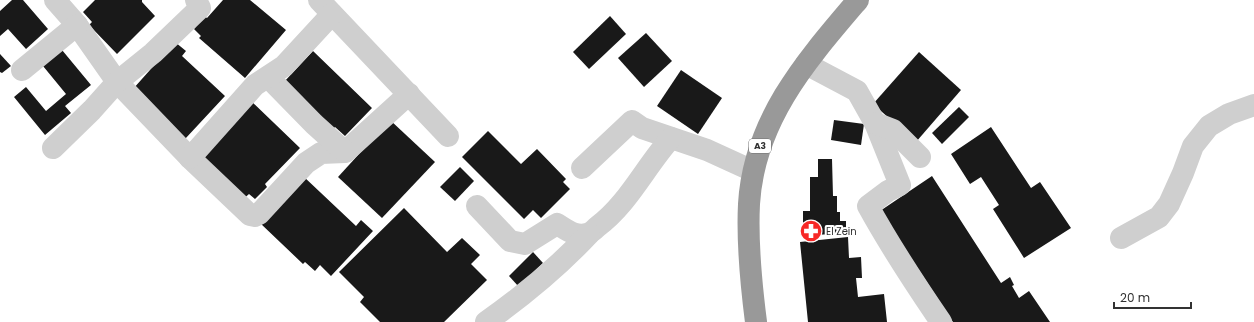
<svg xmlns="http://www.w3.org/2000/svg" width="1254" height="322" viewBox="0 0 1254 322" font-family="Poppins,sans-serif">
  <rect width="100%" height="100%" fill="#fff"/>
  <g fill="#191919">
    <polygon points="12,0 23,0 48,29 26,49 8,29 0,36 0,11"/>
    <polygon points="95,0 142,0 142,2 155,16 117,54 89,25 92,22 83,12"/>
    <polygon points="223,0 250,0 286,30 245,78 199,38 201,36 194,29 204,16 207,18"/>
    <polygon points="610,16 626,34 589,69 573,52"/>
    <polygon points="646,33 672,61 644,87 618,58"/>
    <polygon points="175,42 186,51 182,56 225,96 185,139 133,89"/>
    <polygon points="62,50 91,85 65,106 71,113 45,135 14,97 26,87 46,111 66,94 43,66"/>
    <polygon points="313,51 372,108 345,136 335,127 332,130 283,83"/>
    <polygon points="919,52 961,90 916,142 873,104"/>
    <polygon points="0,54 11,66 2,73 0,72"/>
    <polygon points="681,70 722,98 698,134 657,106"/>
    <polygon points="250,100 300,148 265,184 267,187 255,199 249,194 240,202 199,163"/>
    <polygon points="959,107 969,117 942,144 932,133"/>
    <polygon points="390,120 435,162 382,218 338,177"/>
    <polygon points="834,120 864,124 861,145 831,140"/>
    <polygon points="991,127 1031,188 1040,182 1071,228 1024,258 993,209 999,205 981,177 970,184 951,154"/>
    <polygon points="488,131 521,164 537,149 566,179 563,182 570,189 541,218 533,210 524,219 462,157"/>
    <polygon points="818,159 832,159 833,196 837,196 837,212 840,212 840,221 846,221 846,234 803,235 803,211 810,211 810,177 818,177"/>
    <polygon points="460,167 474,181 455,201 440,187"/>
    <polygon points="303,176 356,226 361,220 373,231 331,276 320,265 315,271 305,262 303,264 260,223"/>
    <polygon points="932,176 1001,283 1010,277 1014,285 1012,286 1019,298 1029,291 1050,322 953,322 880,211"/>
    <polygon points="404,208 447,252 462,238 480,255 471,264 487,280 444,322 380,322 360,302 364,297 339,272"/>
    <polygon points="848,237 849,258 861,257 862,278 856,278 858,297 884,294 887,322 808,322 800,242"/>
    <polygon points="533,252 543,263 519,287 509,276"/>
  </g>
  <g fill="none" stroke-linecap="round" stroke-linejoin="round">
    <g stroke="#cfcfcf" stroke-width="22">
      <polyline points="55,0 77,25 117,82 190,158 250,215 255,216 259,214 306,163 321,153 345,152 409,94"/>
      <polyline points="319,0 448,136"/>
      <path d="M806,64l51,27 18,32 25,62 -12,6 -20,15c22,40 47,78 73,116"/>
      <polyline points="22,70 77,25"/>
      <polyline points="268,77 314,124 345,152"/>
      <polyline points="875,123 893,130 920,157"/>
      <polyline points="53,148 92,110 117,82 153,53 200,8 196,0"/>
      <polyline points="190,158 255,85 284,66 332,14"/>
      <polyline points="582,168 632,121 642,128 707,150 753,171"/>
      <path d="M477,206l33,35 15,3 32,-20c10,6 18,13 30,10 4,-1 7,-4 10,-7 32,-24 48,-60 74,-89"/>
      <polyline points="1121,238 1159,217 1169,204 1183,173 1193,146 1209,126 1229,114 1254,105"/>
      <path d="M486,322c37,-26 72,-55 103,-88"/>
    </g>
    <path stroke="#999" stroke-width="22" d="M756,322c-5,-39 -9,-79 -7,-118 5,-84 57,-143 109,-204"/>
  </g>
  <defs>
    <g id="pharmacy-disc" transform="scale(1.15)"><circle r="9.5" fill="#f72826" stroke="#fff"/><path d="M-2-6h4v4h4v4h-4v4h-4v-4h-4v-4h4Z" fill="#fff"/></g>
  </defs>
  <g fill-rule="evenodd">
    <use href="#pharmacy-disc" x="811" y="231"/>
  </g>
  <g text-anchor="middle" stroke-width="4" stroke-linejoin="round" paint-order="stroke">
    <rect fill="#fff" stroke="#707070" stroke-width="1" x="749" y="139" width="22" height="14" rx="3"/>
    <g font-size="9" font-weight="bold" fill="#323232">
      <text x="760" y="149">A3</text>
    </g>
    <g font-size="10" fill="#323232" stroke="#fff" text-anchor="start">
      <text x="826" y="235">El Zein</text>
    </g>
  </g>
  <path d="M1114 302v6h77v-6" fill="none" stroke="#323232" stroke-width="2"/>
  <text x="1120" y="302" font-size="12" fill="#323232" stroke="#ffffff" stroke-width="3" paint-order="stroke">20 m</text>
</svg>
